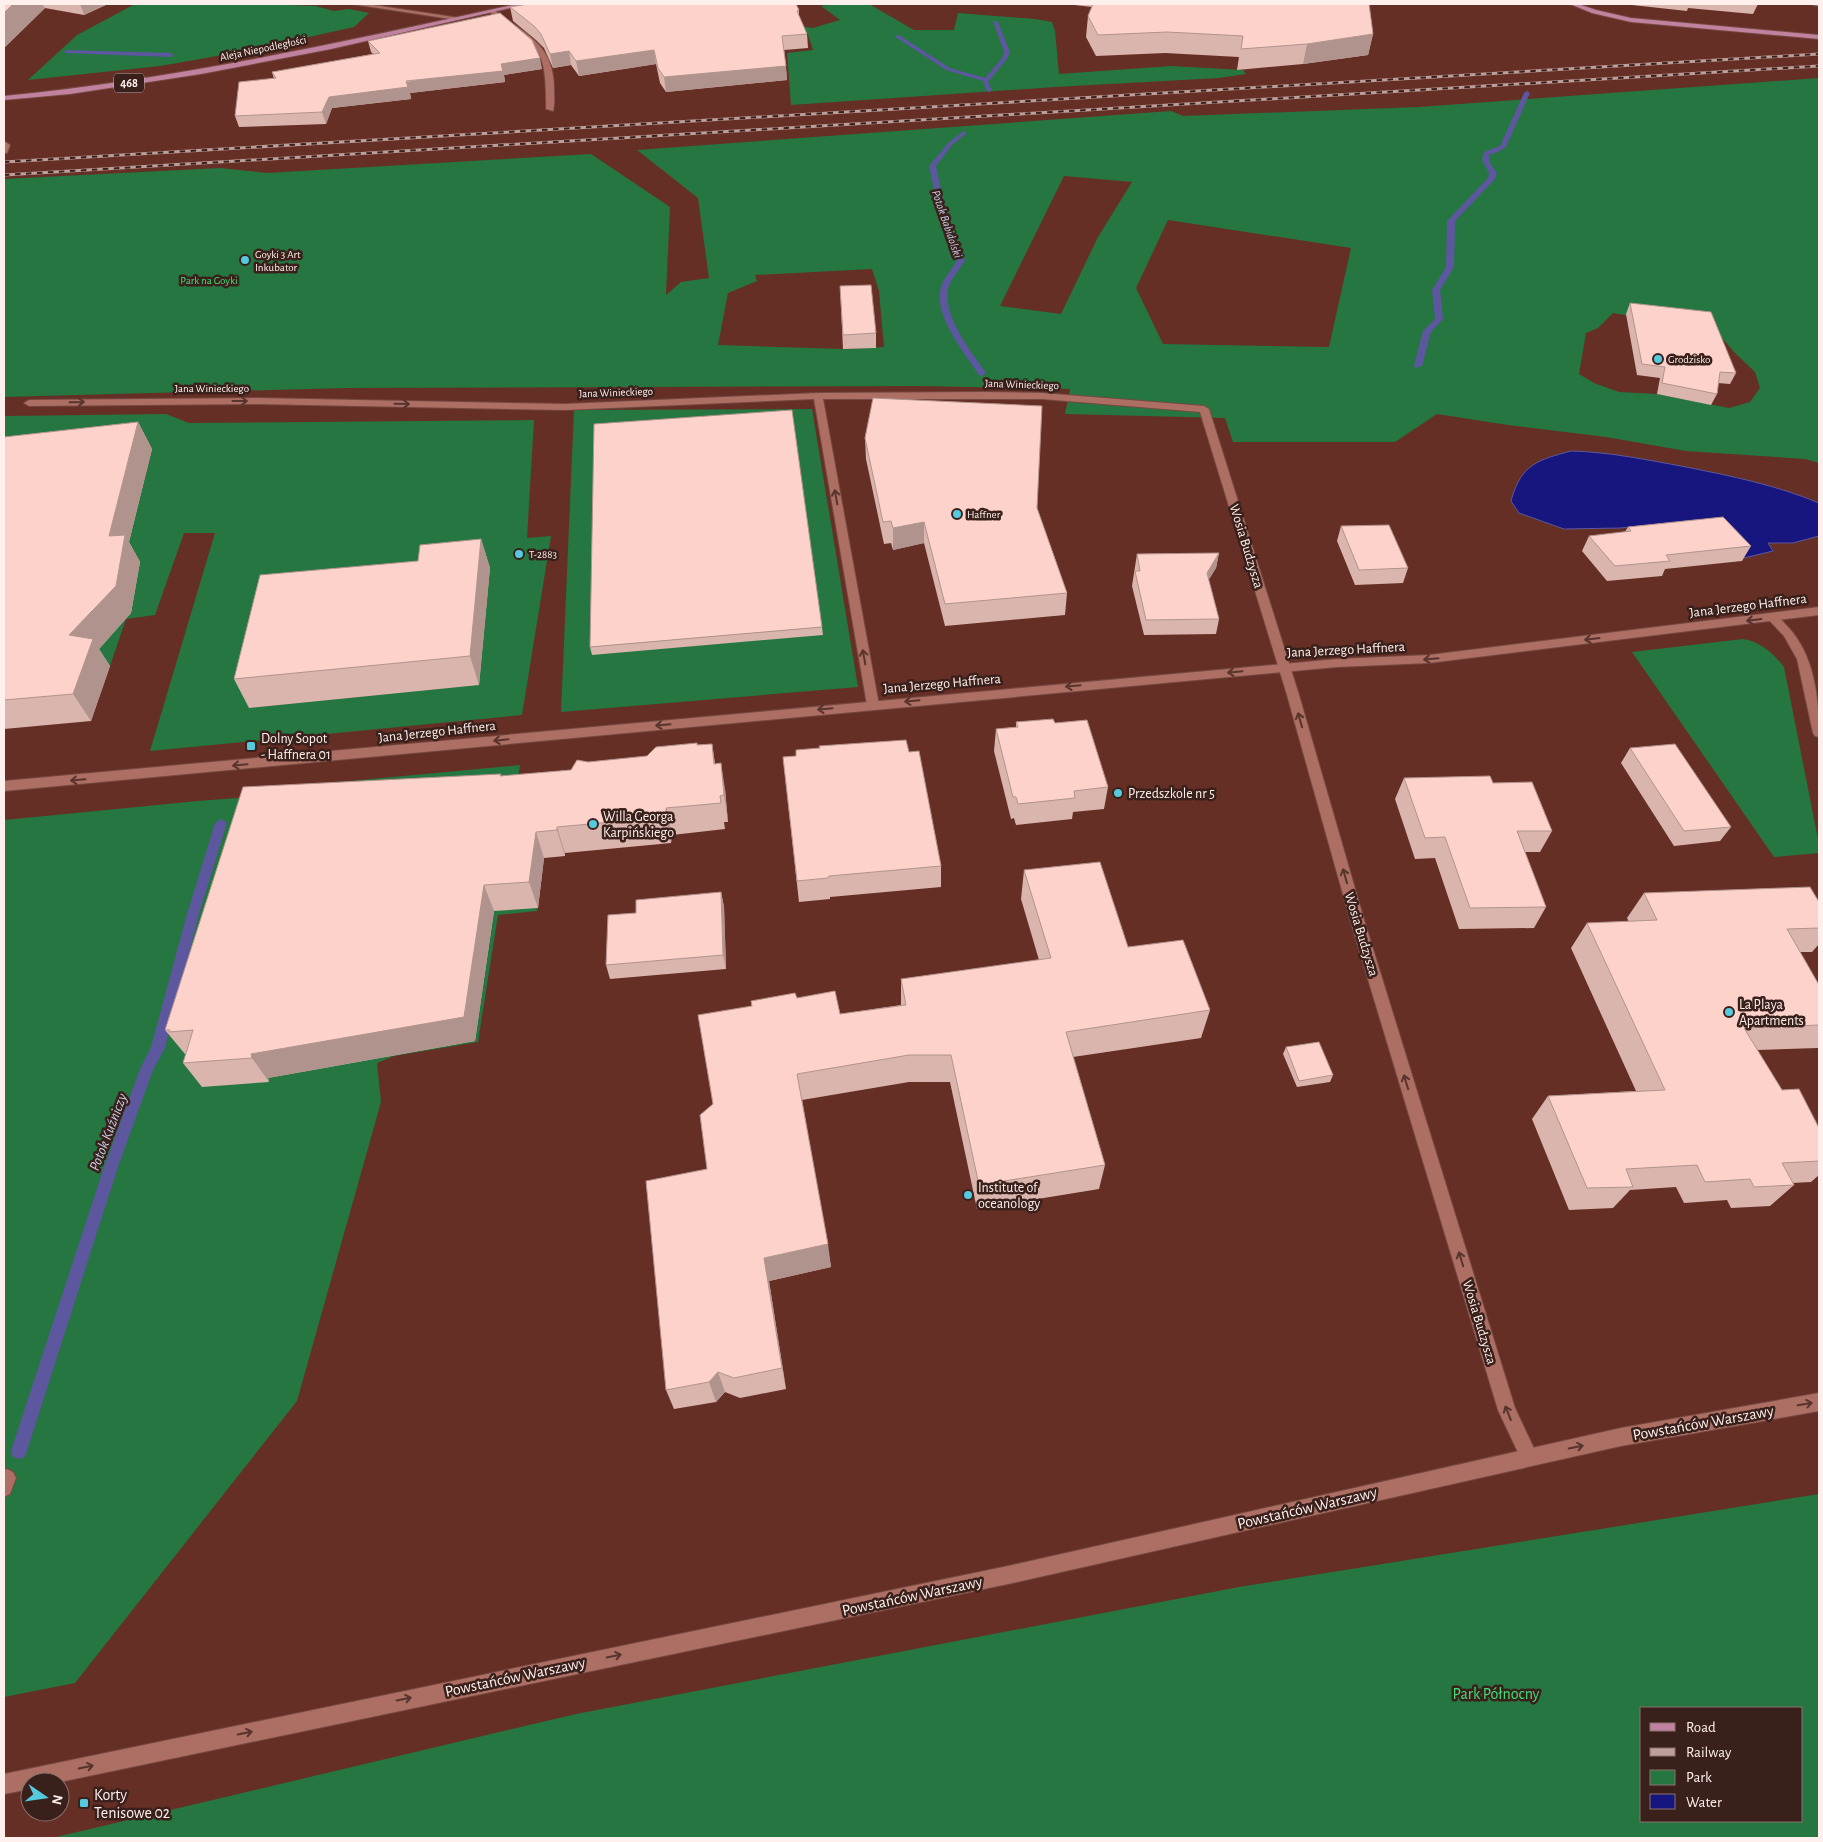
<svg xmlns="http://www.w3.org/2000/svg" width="1823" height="1842" viewBox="0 0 1823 1842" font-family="'Alegreya Sans',sans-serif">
  <rect width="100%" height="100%" fill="#662f25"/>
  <g fill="#257640" fill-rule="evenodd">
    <polygon points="135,4 266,4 316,6 334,11 349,9 369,13 354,27 251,50 160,66 28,80 77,35"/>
    <polygon points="834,4 869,4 914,30 954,30 958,13 1035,19 1052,22 1055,31 1059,74 1171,66 1243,70 1246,74 1219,78 1055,87 791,105 787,53 813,50 807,32 785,33 786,24 813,28 840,20 821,6"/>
    <path d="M1819,78v385l-14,-4 -119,-8 -80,-14 -98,-12 -71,-11 -42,28h-162l-8,-24 -160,-4 5,-25 -150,-3 -574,2 -342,9v-218l216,-11 47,5 324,-19 79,53 -4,88 15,-13 28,-4 -11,-80 -61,-48 534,-39 12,5 235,-9zM1064,176l68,6 -34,55 -37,77 -61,-8zM1168,220l183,28 -22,99 -166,-3 -27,-56zM872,269l7,22 5,56 -41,2 -125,-4 10,-52 29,-12 -2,-6zM1613,313l103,18 19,22 20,19 5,16 -10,14 -21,6 -72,-14 -38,-2 -25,-9 -15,-9 7,-41 12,-5z"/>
    <polygon points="812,409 858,687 561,712 574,410"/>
    <polygon points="166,414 189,423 534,420 527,538 551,536 522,715 150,751 215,533 184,533 155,615 126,619 110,666 4,675 4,416"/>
    <path d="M1743,639c18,3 30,14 41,28l35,177v9l-45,4 -142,-205z"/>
    <polygon points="520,765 503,877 542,875 537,911 498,915 478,1042 394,1056 377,1063 381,1102 297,1401 75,1683 4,1697 4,820 198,801 263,796 265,789"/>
    <path d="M1819,1494v344h-1767l524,-124 663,-127zM1642,1708h160v113h-160z"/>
  </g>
  <path fill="#17157e" stroke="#5d579f" d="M1571,451c39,1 77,9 115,16 45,9 90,18 133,36v33l-26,7h-25l5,8 -29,7 -48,-38 -76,8 -56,1 -45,-16 -8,-12c10,-37 27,-41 60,-50z"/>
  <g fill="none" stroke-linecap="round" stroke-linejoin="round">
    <g fill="#5d579f" fill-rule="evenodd">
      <polygon points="993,21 998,22 1010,52 1007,59 988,82 992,90 989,92 986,90 983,81 946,70 894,36 899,35 950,68 985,78 1002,58 1004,52"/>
      <polygon points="66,50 171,53 174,55 171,57 64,53"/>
      <polygon points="1527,91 1530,93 1506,147 1498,152 1489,155 1490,163 1497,173 1495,179 1455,221 1454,267 1440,290 1443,319 1431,332 1422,366 1415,368 1414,366 1423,331 1435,319 1432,290 1446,267 1447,221 1488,178 1489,173 1482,160 1484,152 1500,146 1524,93"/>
      <path d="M964,131l2,1v2l-14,11 -16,21 10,48 19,46c-5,10 -15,19 -17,30 -5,27 24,62 38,83l-4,3 -3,-1c-14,-21 -44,-58 -39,-84 2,-12 12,-21 17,-31l-18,-46 -10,-48 19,-23z"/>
      <polygon points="221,819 227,823 199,914 165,1048 153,1070 118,1167 27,1451 25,1457 19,1459 13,1457 11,1451 104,1167 140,1069 151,1047 187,914 215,823"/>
    </g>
    <g stroke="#744942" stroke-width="2">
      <g id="minor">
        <path d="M490,10h4c31,24 59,33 60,77 0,8 1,16 -1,24l-7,-2c1,-67 -9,-59 -56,-97z"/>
        <polygon points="4,141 10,145 7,153 4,153"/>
        <polygon points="984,392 1042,393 1204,406 1209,409 1299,695 1365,923 1515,1408 1538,1457 1535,1463 1529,1466 1523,1463 1498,1410 1351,923 1287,695 1200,412 1042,399 823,399 879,705 873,709 867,705 814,399 565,410 257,404 29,406 24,403 29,400 257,398 565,404 818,393"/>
        <path d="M1773,614c6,2 10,8 15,13 27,29 31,72 31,110l-4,-1 -2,-3 -16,-74 -13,-23 -17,-18z"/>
        <polygon points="7,1469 13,1472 16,1478 10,1494 4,1497 4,1470"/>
      </g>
    </g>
    <g stroke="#744942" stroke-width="2">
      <g id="tertiary">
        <polygon points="352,4 367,4 460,18 457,20"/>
        <polygon points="1819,607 1819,615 1429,663 1337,667 4,791 4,781 1337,659 1429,655"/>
        <polygon points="1819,1393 1819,1411 1621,1446 1008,1584 60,1782 30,1782 30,1789 4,1794 4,1774 1008,1566 1621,1428"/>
      </g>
    </g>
    <g stroke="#744942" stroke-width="2">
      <g id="primary">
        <path d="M517,4h11l-197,45 -130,25 -131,20 -66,6v-4c174,-17 343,-55 513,-92z"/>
        <polygon points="1570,4 1578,4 1596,10 1631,18 1819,35 1819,39 1631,22 1592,13"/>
        <polygon points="1812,4 1819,4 1819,6 1813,5"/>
      </g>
    </g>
    <use href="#minor" fill="#ad6e63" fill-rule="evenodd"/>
    <use href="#tertiary" fill="#ad6e63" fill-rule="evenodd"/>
    <use href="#primary" fill="#c1829f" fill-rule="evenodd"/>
    <g stroke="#bf9f99" stroke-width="3">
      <g id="rail">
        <polyline points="4,162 1819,54"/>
        <polyline points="4,175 1819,66"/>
      </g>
    </g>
    <use href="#rail" stroke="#3a201b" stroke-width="2" stroke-dasharray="5.5" stroke-linecap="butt"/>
  </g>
  <g fill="#dab5ae">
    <polygon points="4,4 108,4 84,15 45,8 4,48"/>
    <polygon points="1066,4 1369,4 1373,34 1368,55 1303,64 1237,70 1239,57 1165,53 1096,56 1086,37 1088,16 1092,7"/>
    <polygon points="1632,4 1758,4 1753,14 1688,8 1687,11 1632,5"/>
    <polygon points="510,7 799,10 799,16 807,34 808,48 784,50 787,80 666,92 660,83 656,64 579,76 571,65 553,68 544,48 536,40 513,21"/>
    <polygon points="368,41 542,69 504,75 505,82 410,93 411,99 332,108 326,124 239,127 235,116 274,79 272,72 373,54 371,52"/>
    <polygon points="840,286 876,333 876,348 843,349"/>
    <polygon points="1630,303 1736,373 1730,384 1718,383 1717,394 1711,405 1657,394 1660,378 1637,375 1626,314"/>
    <polygon points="138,422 152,449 129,542 140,562 131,613 99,649 110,666 91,721 4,729 4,437"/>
    <polygon points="865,438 1037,508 1067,593 1065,615 945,626 924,543 893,550 891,543 884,544 866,459"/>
    <polygon points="1341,526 1408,568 1403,583 1355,585 1337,541"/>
    <polygon points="1628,527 1751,546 1742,561 1665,569 1662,576 1607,581 1582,551 1589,536 1625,532"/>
    <polygon points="481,539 490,568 479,685 249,708 234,679"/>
    <polygon points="1219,553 1216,568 1208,580 1219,619 1216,634 1144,635 1132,586 1137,554"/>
    <polygon points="822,627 823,635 592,655 590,647"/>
    <polygon points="1016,722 1055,723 1108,787 1104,809 1073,812 1072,819 1016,825 1014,818 1011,819 994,751 996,729 1016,727"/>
    <polygon points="697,743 698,745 712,744 715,764 725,789 728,822 724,822 725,829 672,835 671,843 565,853 565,856 544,858 538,908 494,911 475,1041 268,1078 269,1082 202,1087 183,1063 186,1054 185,1054 165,1030 502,776 571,770 647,756"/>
    <polygon points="1630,748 1731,827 1720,841 1674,846 1621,763"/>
    <polygon points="909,752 941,866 941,887 830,897 830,899 799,902 783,757"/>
    <polygon points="1404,778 1493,783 1552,831 1540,852 1525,852 1546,907 1534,928 1459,929 1435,858 1415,859 1395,799"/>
    <polygon points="1024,870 1128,947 1210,1010 1201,1038 1073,1057 1105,1165 1099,1189 977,1209 950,1082 909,1082 802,1100 831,1267 769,1281 786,1389 740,1398 725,1392 716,1402 674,1409 666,1390 707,1169 713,1104 752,1006 751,1001 797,998 840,1014 901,1005 901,979 1039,960 1021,899"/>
    <polygon points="721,892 724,907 726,969 610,979 606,965 636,913"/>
    <polygon points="1644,893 1819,902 1819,944 1812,952 1800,952 1819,985 1819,1046 1818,1048 1757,1050 1782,1090 1819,1128 1819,1175 1811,1182 1792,1183 1794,1185 1770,1206 1731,1208 1727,1200 1684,1203 1676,1187 1630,1190 1613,1208 1569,1210 1532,1119 1548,1096 1636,1091 1571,948 1587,923 1629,922 1627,918"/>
    <polygon points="1286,1047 1333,1075 1330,1082 1297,1087 1283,1054"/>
  </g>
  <g fill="#b1938d">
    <polygon points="13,4 42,4 45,8 4,48 4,13"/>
    <polygon points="80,4 108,4 84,15"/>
    <polygon points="1373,34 1368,55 1303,64 1307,44"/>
    <polygon points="654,50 656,64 579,76 576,61"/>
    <polygon points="569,51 571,65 553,68 550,54"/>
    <polygon points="540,58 542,69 504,75 505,82 410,93 411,99 332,108 326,124 322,112 329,97 501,64"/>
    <polygon points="786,66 787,80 666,92 664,77"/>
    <polygon points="138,422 152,449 129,542 140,562 131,613 99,649 110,666 91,721 73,694 69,635 109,536"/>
    <polygon points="924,522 924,543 893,550 893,528"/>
    <polygon points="481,539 490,568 479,685 470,656"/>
    <polygon points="1219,553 1216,568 1204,588 1207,573"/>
    <polygon points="712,744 716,770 714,764"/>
    <polygon points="721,763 725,789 728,822 724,795"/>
    <polygon points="666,808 672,835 671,843 666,817"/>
    <polygon points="557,827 565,853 565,856 557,830"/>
    <polygon points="536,832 544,858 538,908 529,882"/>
    <polygon points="484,885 494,911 475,1041 268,1078 269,1082 252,1058 251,1054"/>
    <polygon points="721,892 724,907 726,969 723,955"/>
    <polygon points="828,1244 831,1267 769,1281 786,1389 782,1368 764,1258"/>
    <polygon points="718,1372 725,1392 716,1402 709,1382"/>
  </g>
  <g fill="#fdd2ca" stroke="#b1938d">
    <polygon points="4,4 13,4 4,13"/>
    <polygon points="528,4 796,4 799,10 797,11 807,34 782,36 786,66 664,77 658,68 654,50 576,61 569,51 550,54 541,34 534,26 510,7"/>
    <polygon points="1093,4 1369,4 1373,34 1307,44 1241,49 1243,36 1167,32 1098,35 1088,16"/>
    <polygon points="500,13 532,40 540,58 501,64 503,71 406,81 408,87 329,97 322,112 235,116 239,82 276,78 272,72 380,53 368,41"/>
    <polygon points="871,285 876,333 843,335 840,286"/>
    <polygon points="1630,303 1711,312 1736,373 1720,372 1717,394 1662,383 1665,367 1642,364"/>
    <polygon points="873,398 1042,406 1037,508 1067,593 945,604 924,522 893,528 891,521 883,522 865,438"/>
    <polygon points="792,410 822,627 590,647 594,424"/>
    <polygon points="138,422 109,536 125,535 116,586 69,635 93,639 73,694 4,700 4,437"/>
    <polygon points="1723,517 1751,546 1666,555 1670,561 1615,566 1589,536 1631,531 1628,527"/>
    <polygon points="1389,525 1408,568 1359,570 1341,526"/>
    <polygon points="481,539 470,656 234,679 260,575 418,561 420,545"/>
    <polygon points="1219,553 1207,573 1219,619 1146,620 1135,571 1140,571 1137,554"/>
    <polygon points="1053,719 1055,723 1087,720 1108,787 1074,791 1075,798 1018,804 1016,797 1013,797 996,729 1018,727 1016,722"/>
    <polygon points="906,740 909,752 919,751 941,866 829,876 828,878 797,881 783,757 796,756 796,750 820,748 819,746"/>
    <polygon points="697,743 697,745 712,744 714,764 721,763 724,795 720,796 721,803 666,808 666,817 557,827 557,830 536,832 529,882 484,885 464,1017 251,1054 252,1058 183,1063 193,1030 169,1032 170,1030 165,1030 243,787 501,774 500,776 571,770 577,760 588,762 647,756 656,747"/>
    <polygon points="1675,744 1731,827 1684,831 1630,748"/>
    <polygon points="1490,776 1493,783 1532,782 1552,831 1517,831 1546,907 1470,908 1445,837 1425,838 1404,778"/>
    <polygon points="1100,862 1128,947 1183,940 1210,1010 1066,1032 1105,1165 979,1185 951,1055 909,1055 797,1074 828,1244 764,1258 782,1368 734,1378 718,1372 709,1382 666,1390 646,1181 707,1169 700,1115 713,1104 698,1015 752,1006 751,1001 795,993 797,998 835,991 840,1014 906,1005 901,979 1051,958 1024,870"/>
    <polygon points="1810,887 1819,902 1819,928 1787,929 1819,985 1819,1025 1744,1028 1782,1090 1799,1089 1819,1128 1819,1161 1782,1163 1794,1185 1754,1187 1750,1179 1705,1182 1697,1165 1626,1169 1633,1187 1587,1188 1548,1096 1665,1090 1587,923 1657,920 1644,893"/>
    <polygon points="721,892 723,955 606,965 608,915 636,913 636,900"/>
    <polygon points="1319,1042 1333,1075 1299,1081 1286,1047"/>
  </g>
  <defs><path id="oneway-shaft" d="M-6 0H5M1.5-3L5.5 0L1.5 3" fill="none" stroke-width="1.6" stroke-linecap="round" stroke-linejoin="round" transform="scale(1.25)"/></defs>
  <g stroke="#57342d">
    <use href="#oneway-shaft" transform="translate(240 401)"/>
    <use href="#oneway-shaft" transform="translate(77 402) rotate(-1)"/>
    <use href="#oneway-shaft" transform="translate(402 404) rotate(1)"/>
    <use href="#oneway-shaft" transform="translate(836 497) rotate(-100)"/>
    <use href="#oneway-shaft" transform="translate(1754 620) rotate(173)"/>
    <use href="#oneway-shaft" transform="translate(1592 639) rotate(173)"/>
    <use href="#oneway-shaft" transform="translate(864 657) rotate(-100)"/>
    <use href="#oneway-shaft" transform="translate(1431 659) rotate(175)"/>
    <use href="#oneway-shaft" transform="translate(1235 672) rotate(175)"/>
    <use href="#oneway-shaft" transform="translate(1073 686) rotate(175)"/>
    <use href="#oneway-shaft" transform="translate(912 701) rotate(175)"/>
    <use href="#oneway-shaft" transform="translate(825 709) rotate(175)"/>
    <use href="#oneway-shaft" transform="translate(1300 720) rotate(-106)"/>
    <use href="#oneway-shaft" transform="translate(663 725) rotate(175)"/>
    <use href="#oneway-shaft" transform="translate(501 740) rotate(174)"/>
    <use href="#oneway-shaft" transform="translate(240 765) rotate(175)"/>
    <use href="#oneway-shaft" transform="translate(78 780) rotate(175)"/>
    <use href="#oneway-shaft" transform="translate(1345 876) rotate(-106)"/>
    <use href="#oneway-shaft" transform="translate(1406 1082) rotate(-107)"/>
    <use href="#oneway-shaft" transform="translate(1461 1259) rotate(-107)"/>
    <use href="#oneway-shaft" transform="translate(1805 1404) rotate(-10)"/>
    <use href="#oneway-shaft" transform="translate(1508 1413) rotate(-112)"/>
    <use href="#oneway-shaft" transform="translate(1576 1447) rotate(-12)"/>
    <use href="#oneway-shaft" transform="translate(614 1656) rotate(-12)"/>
    <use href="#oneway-shaft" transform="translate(404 1699) rotate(-12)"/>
    <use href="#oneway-shaft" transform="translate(245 1733) rotate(-12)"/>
    <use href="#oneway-shaft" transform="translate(86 1767) rotate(-12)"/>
  </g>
  <g fill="#55cade" stroke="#3a201b" stroke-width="2">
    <circle cx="245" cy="260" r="5"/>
    <circle cx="1658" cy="359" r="5"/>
    <circle cx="957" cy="514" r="5"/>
    <circle cx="519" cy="554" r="5"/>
    <rect x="246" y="741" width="10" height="10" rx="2.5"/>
    <circle cx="1118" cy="793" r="5"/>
    <circle cx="593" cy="824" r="5"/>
    <circle cx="1729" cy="1012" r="5"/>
    <circle cx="968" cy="1195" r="5"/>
    <rect x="79" y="1798" width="10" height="10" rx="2.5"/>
  </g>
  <g text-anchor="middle" stroke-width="5" stroke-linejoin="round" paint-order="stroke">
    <g font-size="11" fill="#fff0ed" stroke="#3a201b">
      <text transform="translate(263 48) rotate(-12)" y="4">Aleja Niepodległości</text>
      <text transform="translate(1022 384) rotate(2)" y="4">Jana Winieckiego</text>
      <text x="212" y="392">Jana Winieckiego</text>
      <text transform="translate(616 392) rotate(-2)" y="4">Jana Winieckiego</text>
    </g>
    <g font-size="11" fill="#fff0ed" stroke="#3a201b" text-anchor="start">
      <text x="255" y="258">Goyki 3 Art<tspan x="255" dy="13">Inkubator</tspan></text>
      <text x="1668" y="363">Grodzisko</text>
      <text x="967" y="518">Haffner</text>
      <text x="529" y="558">T-2883</text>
    </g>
    <g font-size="11" fill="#3ee27a" stroke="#3a201b">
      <text x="209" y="284">Park na Goyki</text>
    </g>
    <rect fill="#3a201b" stroke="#c4b2ae" stroke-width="1" x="114" y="73.5" width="30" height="19" rx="4"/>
    <g font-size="12" font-weight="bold" fill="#fff0ed">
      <text x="129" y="87">468</text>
    </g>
    <g font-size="12" font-style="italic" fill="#c5cee9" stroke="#3a201b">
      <text transform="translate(947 224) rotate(71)" y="4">Potok Babidolski</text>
    </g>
    <g font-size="14" fill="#fff0ed" stroke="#3a201b">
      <text transform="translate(1247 546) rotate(73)" y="5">Wosia Budzysza</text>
      <text transform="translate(1748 605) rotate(-7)" y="5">Jana Jerzego Haffnera</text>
      <text transform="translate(1346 649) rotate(-3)" y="5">Jana Jerzego Haffnera</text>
      <text transform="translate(942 683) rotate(-5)" y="5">Jana Jerzego Haffnera</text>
      <text transform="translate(437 731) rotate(-6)" y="5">Jana Jerzego Haffnera</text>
      <text transform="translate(1362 934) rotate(73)" y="5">Wosia Budzysza</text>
      <text transform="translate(1480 1322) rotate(73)" y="5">Wosia Budzysza</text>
    </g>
    <g font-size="14" fill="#fff0ed" stroke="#3a201b" text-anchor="start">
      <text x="261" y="743">Dolny Sopot<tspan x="261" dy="16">- Haffnera 01</tspan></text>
      <text x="1128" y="798">Przedszkole nr 5</text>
      <text x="603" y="821">Willa Georga<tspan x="603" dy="16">Karpińskiego</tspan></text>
      <text x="1739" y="1009">La Playa<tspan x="1739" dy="16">Apartments</tspan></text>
      <text x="978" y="1192">Institute of<tspan x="978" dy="16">oceanology</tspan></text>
    </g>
    <g font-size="15" font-style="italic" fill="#c5cee9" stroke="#3a201b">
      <text transform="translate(108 1132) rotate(-69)" y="5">Potok Kuźniczy</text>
    </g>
    <g font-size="16" fill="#fff0ed" stroke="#3a201b">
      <text transform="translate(1703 1422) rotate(-10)" y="6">Powstańców Warszawy</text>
      <text transform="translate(1307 1507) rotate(-13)" y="6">Powstańców Warszawy</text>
      <text transform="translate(912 1595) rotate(-12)" y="6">Powstańców Warszawy</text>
      <text transform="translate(515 1676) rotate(-12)" y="6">Powstańców Warszawy</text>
    </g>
    <g font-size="16" fill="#3ee27a" stroke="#3a201b">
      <text x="1496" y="1699">Park Północny</text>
    </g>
    <g font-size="16" fill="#fff0ed" stroke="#3a201b" text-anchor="start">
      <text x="94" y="1800">Korty<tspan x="94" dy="18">Tenisowe 02</tspan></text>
    </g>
  </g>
  <rect width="1823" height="1842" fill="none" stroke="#fff0ed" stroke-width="10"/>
  <rect x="1640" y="1707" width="162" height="115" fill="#3a201b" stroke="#89736f"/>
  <rect x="1650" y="1723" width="25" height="8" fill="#c1829f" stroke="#89736f"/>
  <text x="1686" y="1732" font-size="15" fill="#fff0ed">Road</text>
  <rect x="1650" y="1748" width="25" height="8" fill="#bf9f99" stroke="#89736f"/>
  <text x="1686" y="1757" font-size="15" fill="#fff0ed">Railway</text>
  <rect x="1650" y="1770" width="25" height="15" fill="#257640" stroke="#89736f"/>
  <text x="1686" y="1782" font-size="15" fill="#fff0ed">Park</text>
  <rect x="1650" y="1794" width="25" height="15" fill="#17157e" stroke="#89736f"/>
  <text x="1686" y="1807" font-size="15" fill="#fff0ed">Water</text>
  <g transform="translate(45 1797) rotate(103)"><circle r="24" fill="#3a201b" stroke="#89736f"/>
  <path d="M0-4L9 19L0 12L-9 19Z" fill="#55cade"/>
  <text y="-8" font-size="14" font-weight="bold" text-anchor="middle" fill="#fff0ed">N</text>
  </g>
</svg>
